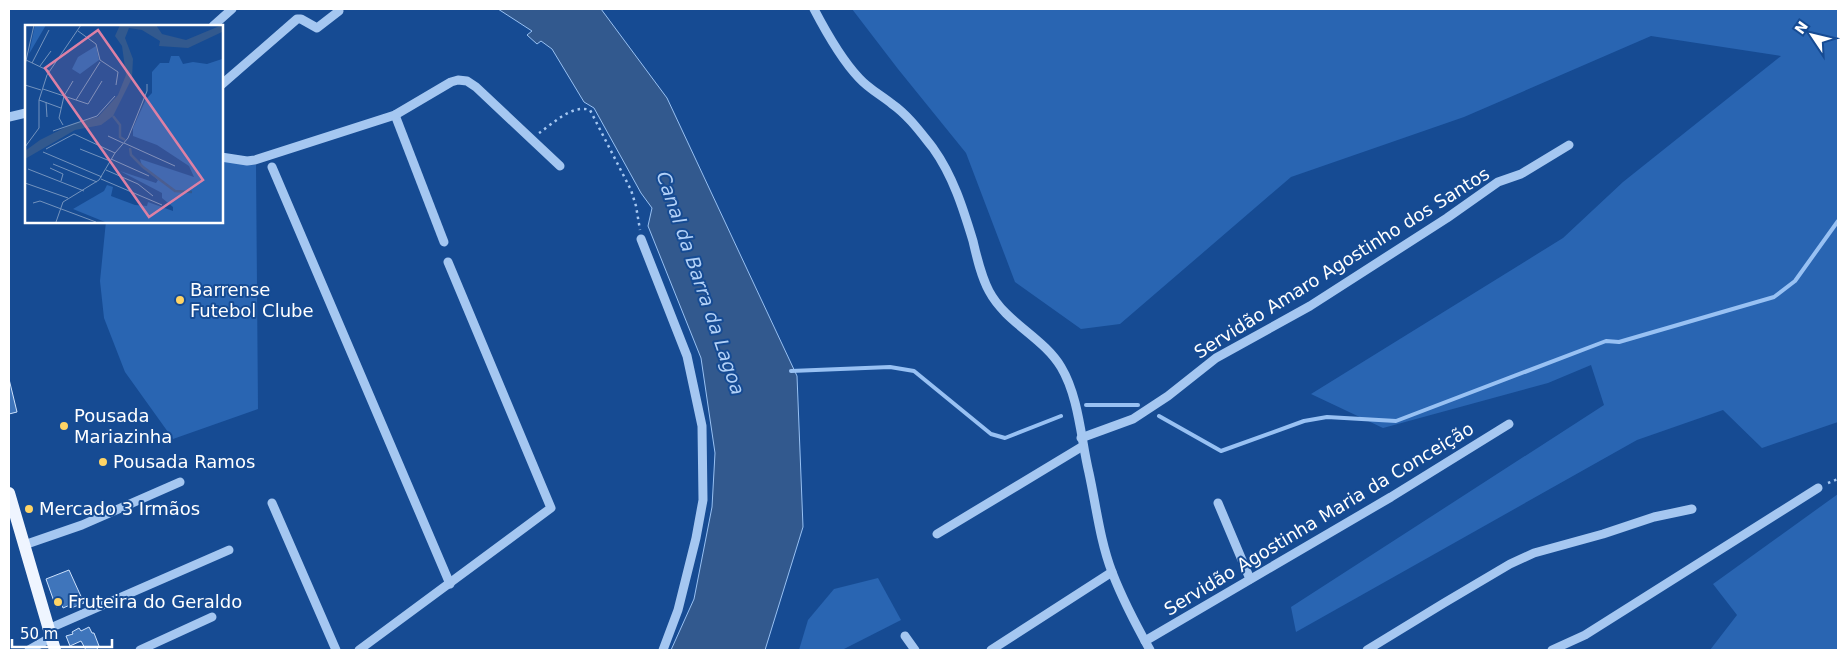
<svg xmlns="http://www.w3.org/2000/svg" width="1847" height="659" viewBox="0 0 1847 659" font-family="'DejaVu Sans',sans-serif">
  <rect width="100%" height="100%" fill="#164b93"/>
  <g fill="#2965b2">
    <polygon points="852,9 1838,9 1838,422 1762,448 1723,410 1637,440 1296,632 1291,607 1604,405 1591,365 1548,383 1383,428 1311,394 1563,238 1623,182 1781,56 1651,36 1464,117 1291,177 1120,324 1081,329 1015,282 966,153 898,69"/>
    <polygon points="221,160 248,165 256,165 258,409 173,439 125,372 104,318 100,281 106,221 221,221"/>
    <polygon points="1838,494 1838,650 1710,650 1737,615 1713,584"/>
    <polygon points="878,578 901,620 842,650 799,650 808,620 834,589"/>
  </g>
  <polygon fill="#32598e" stroke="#98c1f3" points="498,9 601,9 667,98 797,376 803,527 765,650 671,650 694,599 712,507 715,453 701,358 648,226 652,208 641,193 594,108 584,102 552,49 541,41 537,44 527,35 532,31"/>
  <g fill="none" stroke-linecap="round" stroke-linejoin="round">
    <g stroke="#98c1f3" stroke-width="4">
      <polyline points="791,371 890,367 914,371 991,434 1005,438 1061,416"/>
      <polyline points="1086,405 1138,405"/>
      <polyline points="1159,416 1221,451 1304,421 1327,417 1396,421 1606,341 1619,342 1774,297 1795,281 1838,221"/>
    </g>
  </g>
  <g fill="#3f75bb" stroke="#cce1fc">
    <polygon points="9,379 17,412 9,414"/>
    <polygon points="69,570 84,603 71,608 70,605 63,608 62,605 56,607 46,579"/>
    <polygon points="89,627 92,633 94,633 99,646 97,649 98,650 86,650 81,641 70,646 66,636 73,634 72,632 79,628 81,631"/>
  </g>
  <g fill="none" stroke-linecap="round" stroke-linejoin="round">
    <g stroke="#a5c7f1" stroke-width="2.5" stroke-dasharray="2.5 4" stroke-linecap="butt">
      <path d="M539,133c15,-10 33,-29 51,-23l41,80 5,16 4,24"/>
      <polyline points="1828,483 1838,479"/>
    </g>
    <g stroke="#a5c7f1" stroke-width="9">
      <path d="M814,9c12,23 27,50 45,69 10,11 22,17 33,26 16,11 29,29 41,44 20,28 30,60 40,93 4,17 8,35 16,50 17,32 54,46 72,76 18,30 20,73 28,106 7,32 11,68 23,99 10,26 24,53 38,78"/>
      <polyline points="213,26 232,9"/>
      <polyline points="221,85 297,19 301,19 317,28 339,11"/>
      <polyline points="395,115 444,242"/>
      <polyline points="9,117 26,113"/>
      <polyline points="221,157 247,161 255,160 395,115 451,82 458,80 467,81 476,87 560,166"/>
      <polyline points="272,167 450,584"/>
      <polyline points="641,239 687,356 702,426 703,500 696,538 678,610 663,650"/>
      <polyline points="1081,438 1133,419 1168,396 1216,358 1310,306 1447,218 1498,182 1521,174 1569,145"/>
      <polyline points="272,503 336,650"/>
      <polyline points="1218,503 1250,579"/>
      <polyline points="937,534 1083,446"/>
      <polyline points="24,545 82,525 180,482"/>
      <polyline points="48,629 229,550"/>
      <polyline points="905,636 915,650"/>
      <polyline points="1145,641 1391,497 1509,424"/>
      <polyline points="29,650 50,638"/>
      <polyline points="140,650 212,617"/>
      <polyline points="359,650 551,508 448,262"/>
      <polyline points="991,650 1112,572"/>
      <polyline points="1367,650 1444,603 1510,564 1534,553 1603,534 1654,517 1692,509"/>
      <polyline points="1552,650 1585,635 1818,488"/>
    </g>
    <polyline stroke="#eff5ff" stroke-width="12" points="9,493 55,650"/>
  </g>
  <g fill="#ffd465" stroke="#164b93" stroke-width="2">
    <circle cx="180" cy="300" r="5"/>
    <circle cx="64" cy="426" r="5"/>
    <circle cx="103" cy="462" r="5"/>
    <circle cx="29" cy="509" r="5"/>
    <circle cx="58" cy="602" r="5"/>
  </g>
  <g text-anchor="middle" stroke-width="4" stroke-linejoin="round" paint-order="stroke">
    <g font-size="18" fill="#fff" stroke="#164b93">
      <text transform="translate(1342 263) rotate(-32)" y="6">Servidão Amaro Agostinho dos Santos</text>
      <text transform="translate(1319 519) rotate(-31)" y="6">Servidão Agostinha Maria da Conceição</text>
    </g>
    <g font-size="18" fill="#fff" stroke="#164b93" text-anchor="start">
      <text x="190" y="296">Barrense<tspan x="190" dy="21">Futebol Clube</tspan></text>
      <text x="74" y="422">Pousada<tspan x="74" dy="21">Mariazinha</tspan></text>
      <text x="113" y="468">Pousada Ramos</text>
      <text x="39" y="515">Mercado 3 Irmãos</text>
      <text x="68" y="608">Fruteira do Geraldo</text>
    </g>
    <g font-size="19" font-style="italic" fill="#b2d1f8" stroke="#164b93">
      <text transform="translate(701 283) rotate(71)" y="7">Canal da Barra da Lagoa</text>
    </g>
  </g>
  <g transform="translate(25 25)">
    <rect width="198" height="198" fill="#164b93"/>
    <path d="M10,0h11l-17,29zM71,21l3,14 -19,14 -8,-5 6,-12zM146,31h8l4,8 10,-2 14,2 15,-5v163h-117l-32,-13 31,-18 3,-6 6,2 -2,9 24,9 12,1 1,-4 25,9v-4l-11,-9v-5l-42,-22 36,12 2,-3 -16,-14 -2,-7 54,18 -5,-11 -32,-21 -24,-9v-8l13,-29 6,-6v-21l8,-9h9z" fill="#2965b2"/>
    <path d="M95,0h36l6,9 24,6 36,-15v7l-34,16 -29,-2 1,-5 -18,-11 -13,-2 -4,10 8,21 -1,19 -19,38 -12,9 -26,5 -50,29v-8l15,-11 34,-17 24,-6 20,-22 8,-20 -4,-29 -7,-10z" fill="#32598e"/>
    <path fill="none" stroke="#32598e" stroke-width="2.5" d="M88,91l7,9v12l5,3M105,123l1,7 12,12 32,24 17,1"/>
    <path fill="none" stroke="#7393be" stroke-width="1" d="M53,6l18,13 4,16 18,12 -2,13M1,35l23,11M7,38l17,-33M0,40l9,-40M15,41l11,-15M0,60l16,5M18,64l45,15 14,-23M14,75l22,8M51,75l24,-38M21,77l1,15M38,100l-4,-7 5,-22 9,-15M28,106l44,-15 18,-20M83,111l15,7M99,118l51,23M0,122l14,-19v-28l8,-25 34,-50M21,124l28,-15 41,19M55,124l30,12M18,127l59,25M86,134l38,17M28,139l44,18M25,143l13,6 -2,7M3,144l56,22M81,145l32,14 15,12M76,154l61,26M0,158l43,15M8,178l7,-2 56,21M31,197l7,-20 36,-22 16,-27 13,-15 19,-47v-7"/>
    <path fill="#dd80a5" fill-opacity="0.15" stroke="#dd80a5" stroke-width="2.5" d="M73,5l105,150 -54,37 -104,-149z"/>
    <rect width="198" height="198" fill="none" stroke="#fff" stroke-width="2.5"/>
  </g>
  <rect width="1847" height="659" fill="none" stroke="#ffffff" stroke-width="20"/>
  <g transform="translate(1812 35) rotate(305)" stroke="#164b93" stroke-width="4" paint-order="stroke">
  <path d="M0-4L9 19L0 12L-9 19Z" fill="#ffffff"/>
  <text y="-8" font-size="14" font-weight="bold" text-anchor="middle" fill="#ffffff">N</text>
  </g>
  <path d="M12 639v8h100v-8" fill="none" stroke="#ffffff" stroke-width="2.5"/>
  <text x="20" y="639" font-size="15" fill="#ffffff" stroke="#164b93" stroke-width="4" paint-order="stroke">50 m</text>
</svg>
